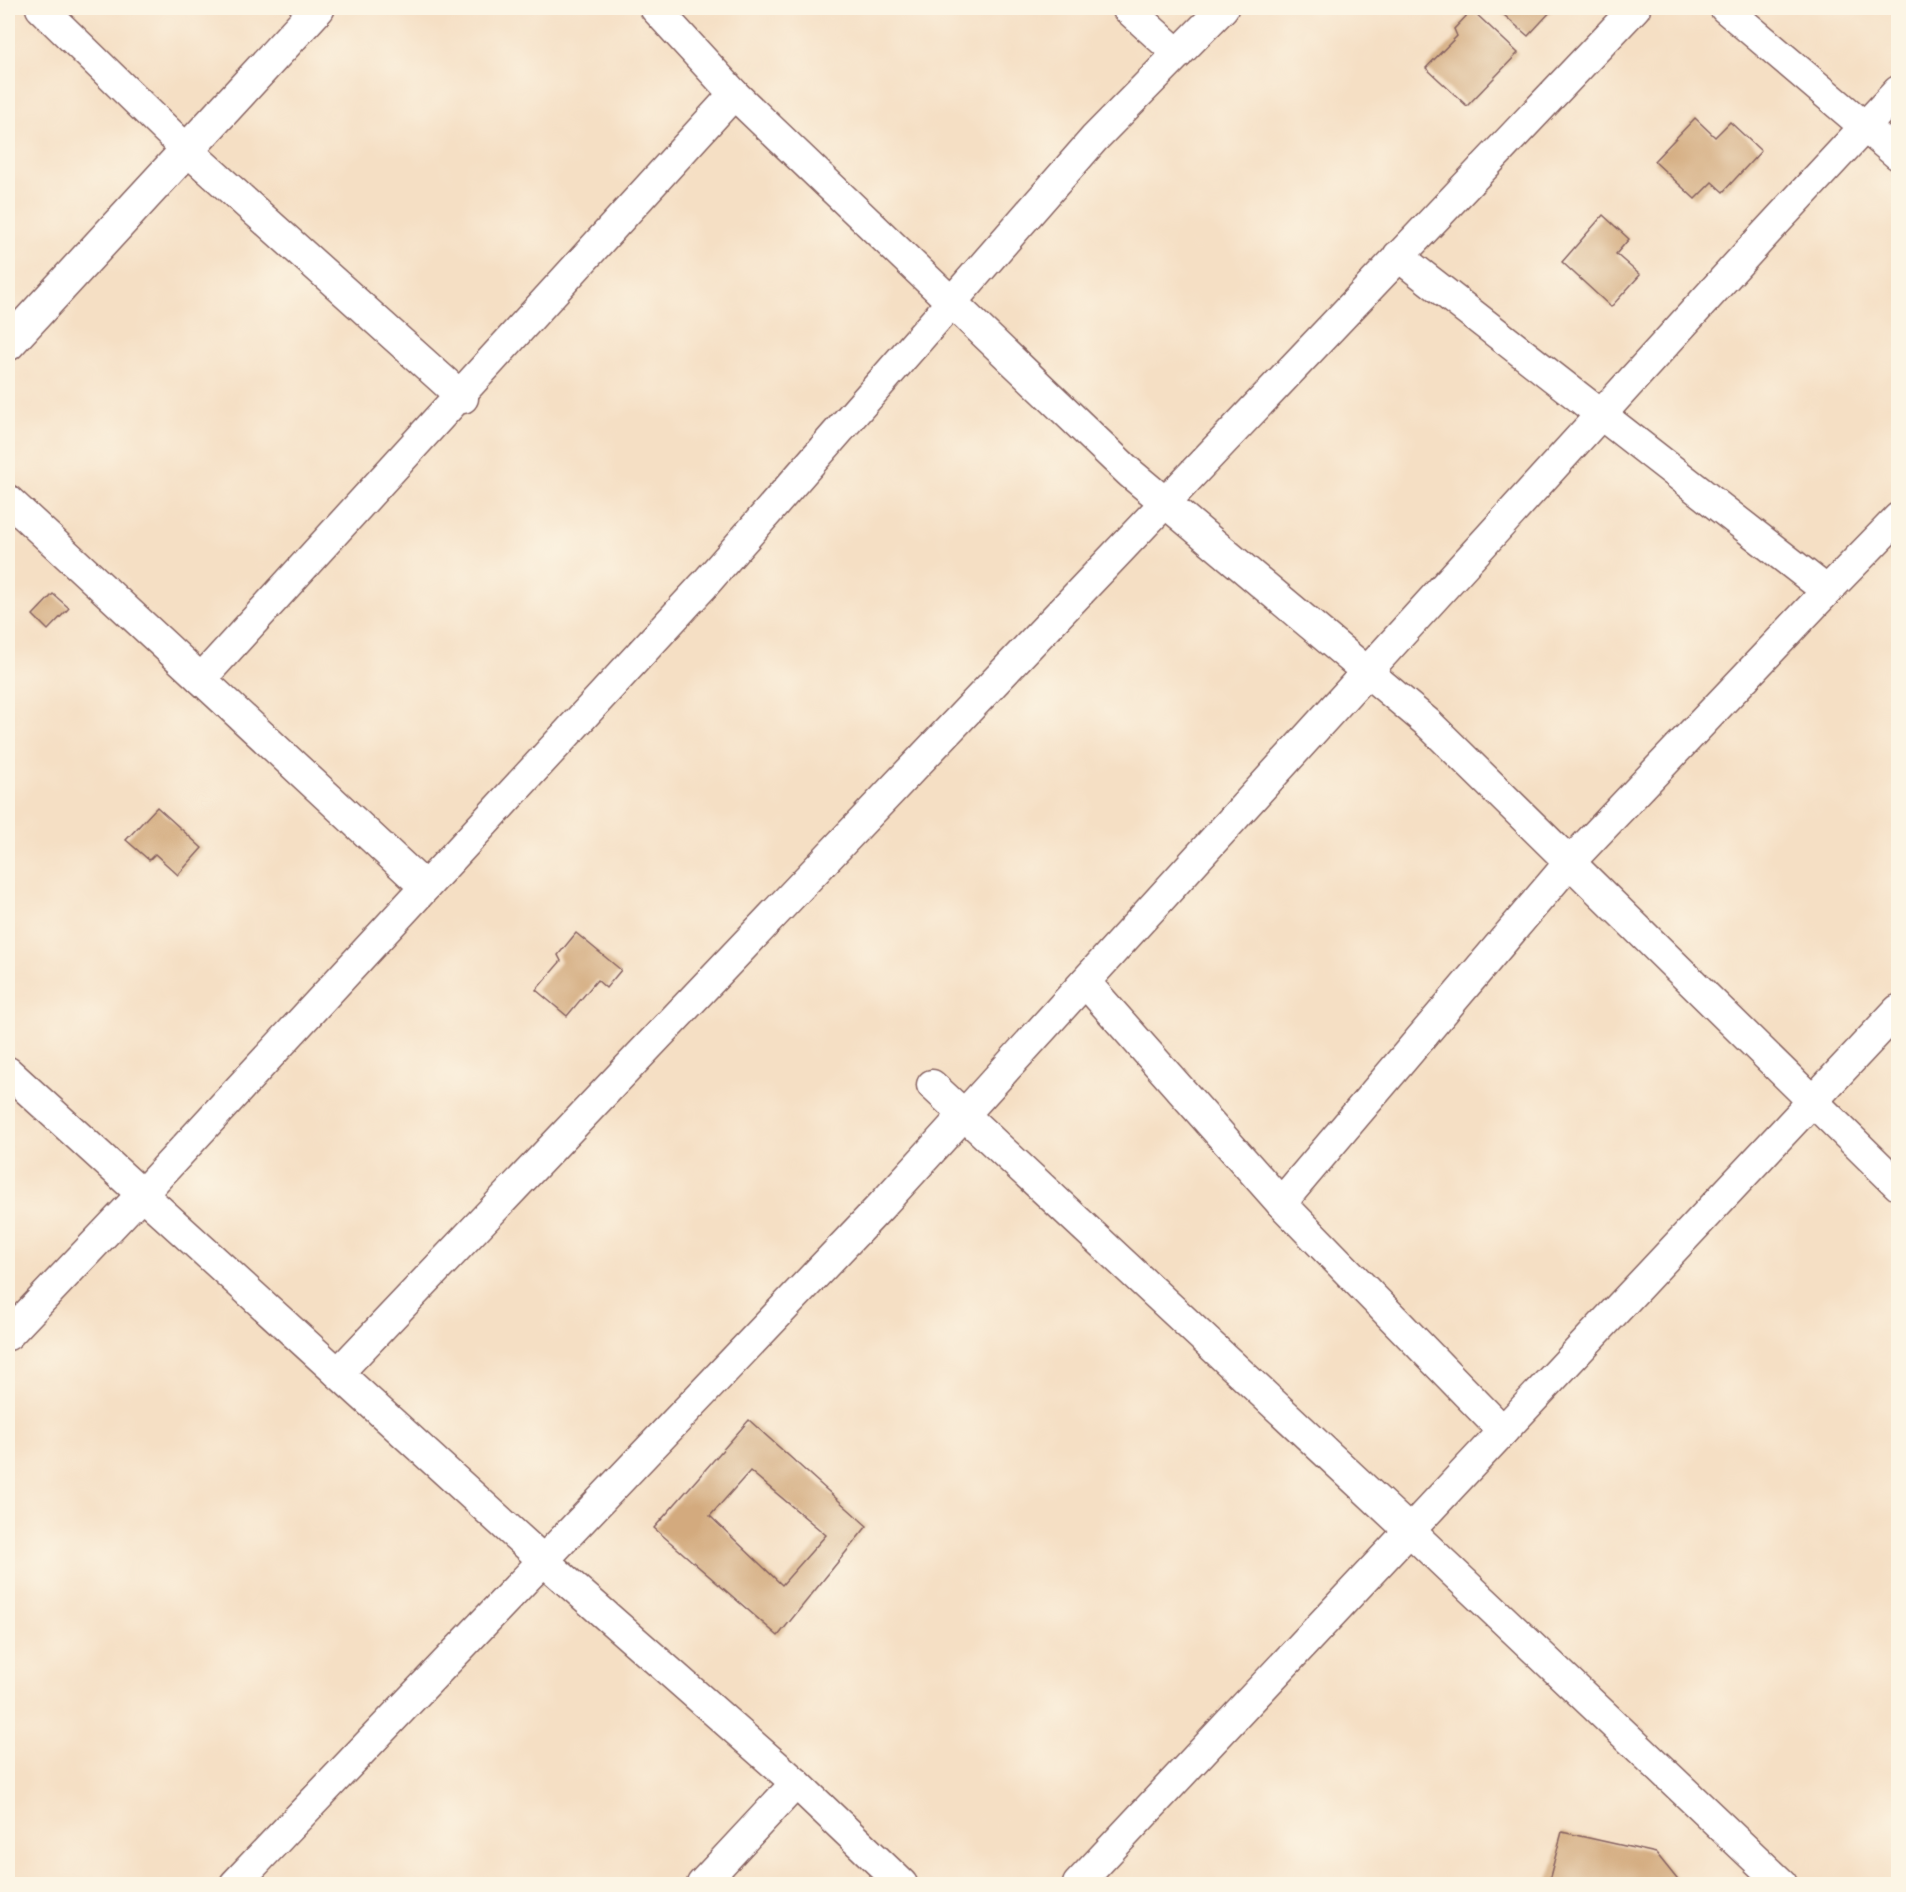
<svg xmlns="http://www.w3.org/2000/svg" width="1906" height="1892" viewBox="0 0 1906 1892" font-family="'Libre Caslon Text',serif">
  <rect width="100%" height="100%" fill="#fcf5e5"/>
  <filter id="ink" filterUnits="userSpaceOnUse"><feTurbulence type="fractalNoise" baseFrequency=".0167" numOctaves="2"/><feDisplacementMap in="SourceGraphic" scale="12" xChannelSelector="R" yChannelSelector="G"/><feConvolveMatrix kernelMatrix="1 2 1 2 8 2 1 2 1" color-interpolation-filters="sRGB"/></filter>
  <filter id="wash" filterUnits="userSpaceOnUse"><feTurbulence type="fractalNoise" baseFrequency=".008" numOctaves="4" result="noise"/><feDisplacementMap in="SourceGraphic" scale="24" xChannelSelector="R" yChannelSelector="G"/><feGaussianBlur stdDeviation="1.35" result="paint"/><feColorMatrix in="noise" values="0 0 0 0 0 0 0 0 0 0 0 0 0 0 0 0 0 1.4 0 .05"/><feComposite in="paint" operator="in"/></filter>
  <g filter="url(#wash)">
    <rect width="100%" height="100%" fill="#f5dfc4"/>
    <g id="blocks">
      <g fill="#d3aa7e" fill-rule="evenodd">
        <polygon points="1496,8 1554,8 1528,36"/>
        <polygon points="1472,10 1518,53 1467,106 1426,68 1457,36 1454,29"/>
        <polygon points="1695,118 1715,137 1730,122 1761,151 1723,192 1712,182 1695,199 1654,161"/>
        <polygon points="1603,215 1629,239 1616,254 1640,275 1611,307 1562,262"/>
        <polygon points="53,594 69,608 48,630 33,615"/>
        <polygon points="157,807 202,848 178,875 155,854 149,860 126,840"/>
        <polygon points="576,933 621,970 606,988 597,980 567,1016 536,990 561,961 558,955"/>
        <path d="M749,1420l118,106 -89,110 -124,-108zM750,1471l76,64 -44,50 -72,-69z"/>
        <polygon points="1562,1832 1656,1853 1681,1884 1548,1884"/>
      </g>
    </g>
  </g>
  <g filter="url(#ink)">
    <use href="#blocks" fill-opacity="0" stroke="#866261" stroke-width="1.5"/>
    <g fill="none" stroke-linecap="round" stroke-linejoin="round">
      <g stroke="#866261" stroke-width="33">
        <g id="street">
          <polyline points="41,8 187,150 463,398"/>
          <polyline points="655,8 734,94 1130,473 1428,723 1898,1185"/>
          <polyline points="1127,8 1178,54"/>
          <polyline points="1725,8 1898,155"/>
          <polyline points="1398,256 1827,591"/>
          <polyline points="8,500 425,887"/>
          <polyline points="201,679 734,94"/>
          <polyline points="1085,982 1281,1203 1503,1431"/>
          <polyline points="8,1072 544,1561 796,1783 902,1884"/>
          <polyline points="932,1085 1410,1531 1782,1884"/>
          <polyline points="1281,1203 1570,862 1827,591 1898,518"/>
          <polyline points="8,1335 142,1194 704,585 1094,139 1223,8"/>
          <polyline points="338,1373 1635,8"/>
          <polyline points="235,1884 881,1206 1765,234 1898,91"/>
          <polyline points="702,1884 796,1783"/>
          <polyline points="1078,1884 1898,1010"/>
        </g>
      </g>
      <g stroke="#866261" stroke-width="36">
        <polyline id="secondary" points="8,344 318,8"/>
      </g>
      <use href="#street" stroke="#fff" stroke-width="30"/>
      <use href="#secondary" stroke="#fff" stroke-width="33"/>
    </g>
  </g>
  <rect width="1906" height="1892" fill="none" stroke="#fcf5e5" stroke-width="30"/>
</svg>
